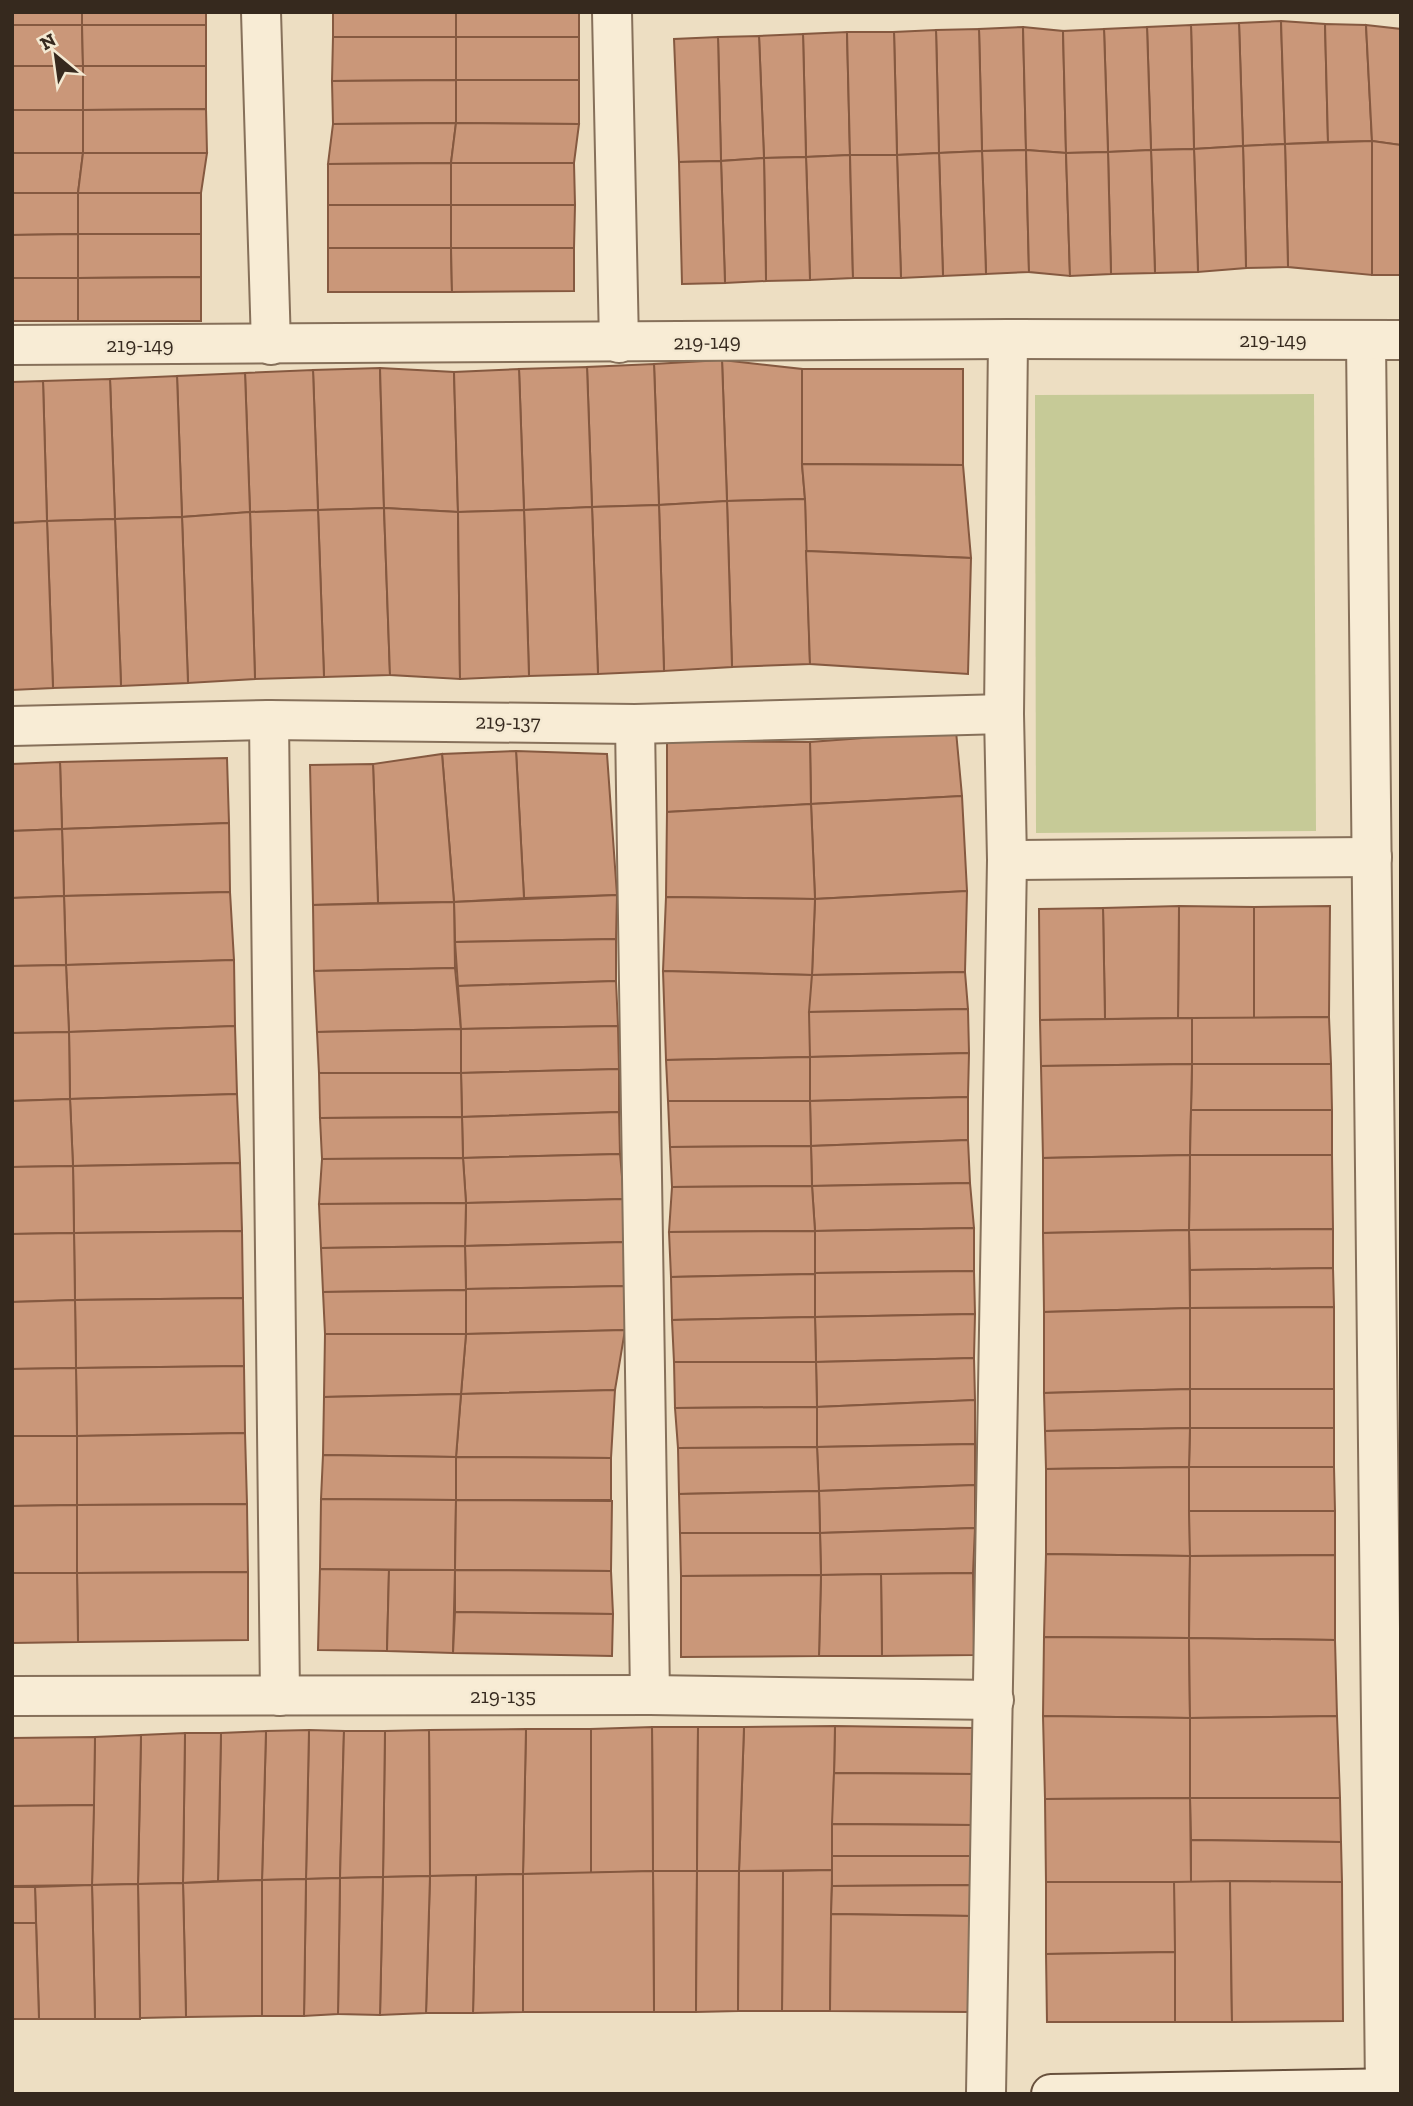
<svg xmlns="http://www.w3.org/2000/svg" width="1413" height="2106" viewBox="0 0 1413 2106" font-family="'Zilla Slab',serif">
  <rect width="100%" height="100%" fill="#eddec2"/>
  <polygon fill="#c6ca97" points="1314,394 1316,831 1036,833 1035,395"/>
  <g fill="#ca9779" stroke="#855940" stroke-width="2">
    <rect x="12" y="12" width="70" height="13"/>
    <rect x="82" y="12" width="124" height="13"/>
    <rect x="333" y="12" width="123" height="25"/>
    <rect x="456" y="12" width="123" height="25"/>
    <polygon points="1281,21 1285,144 1243,146 1239,23"/>
    <polygon points="1281,21 1325,24 1328,142 1285,144"/>
    <polygon points="1239,23 1243,146 1194,149 1191,25"/>
    <polygon points="1325,24 1366,25 1372,141 1328,142"/>
    <polygon points="12,25 82,25 83,66 12,66"/>
    <polygon points="82,25 206,25 206,66 83,66"/>
    <polygon points="1191,25 1194,149 1151,150 1147,27"/>
    <polygon points="1366,25 1401,29 1401,145 1372,141"/>
    <polygon points="1023,27 1026,150 982,151 979,29"/>
    <polygon points="1023,27 1063,31 1066,153 1026,150"/>
    <polygon points="1147,27 1151,150 1108,152 1104,29"/>
    <polygon points="979,29 982,151 939,153 936,30"/>
    <polygon points="1104,29 1108,152 1066,153 1063,31"/>
    <polygon points="936,30 939,153 897,155 894,32"/>
    <polygon points="847,32 850,155 806,157 803,34"/>
    <polygon points="847,32 894,32 897,155 850,155"/>
    <polygon points="803,34 806,157 764,158 759,36"/>
    <polygon points="759,36 764,158 721,161 718,37"/>
    <polygon points="333,37 456,37 456,80 332,81"/>
    <rect x="456" y="37" width="123" height="43"/>
    <polygon points="718,37 721,161 679,162 674,39"/>
    <rect x="12" y="66" width="71" height="44"/>
    <polygon points="83,66 206,66 206,109 83,110"/>
    <polygon points="456,80 579,80 579,124 456,123"/>
    <polygon points="456,80 456,123 333,124 332,81"/>
    <polygon points="206,109 207,153 83,153 83,110"/>
    <rect x="12" y="110" width="71" height="43"/>
    <polygon points="456,123 451,163 328,164 333,124"/>
    <polygon points="456,123 579,124 574,163 451,163"/>
    <polygon points="1372,141 1401,145 1401,275 1372,275"/>
    <polygon points="1372,141 1372,275 1288,267 1285,144"/>
    <polygon points="1285,144 1288,267 1246,268 1243,146"/>
    <polygon points="1243,146 1246,268 1198,272 1194,149"/>
    <polygon points="1194,149 1198,272 1155,273 1151,150"/>
    <polygon points="1026,150 1029,272 986,274 982,151"/>
    <polygon points="1026,150 1066,153 1070,276 1029,272"/>
    <polygon points="1151,150 1155,273 1111,274 1108,152"/>
    <polygon points="982,151 986,274 943,276 939,153"/>
    <polygon points="1108,152 1111,274 1070,276 1066,153"/>
    <polygon points="12,153 83,153 78,193 12,193"/>
    <polygon points="83,153 207,153 201,193 78,193"/>
    <polygon points="939,153 943,276 901,278 897,155"/>
    <polygon points="850,155 853,278 810,280 806,157"/>
    <polygon points="850,155 897,155 901,278 853,278"/>
    <polygon points="806,157 810,280 766,281 764,158"/>
    <polygon points="764,158 766,281 725,283 721,161"/>
    <polygon points="721,161 725,283 682,284 679,162"/>
    <polygon points="451,163 574,163 575,205 451,205"/>
    <polygon points="451,163 451,205 328,205 328,164"/>
    <polygon points="12,193 78,193 78,234 12,235"/>
    <rect x="78" y="193" width="123" height="41"/>
    <rect x="328" y="205" width="123" height="43"/>
    <polygon points="451,205 575,205 574,248 451,248"/>
    <polygon points="78,234 78,278 12,278 12,235"/>
    <polygon points="78,234 201,234 201,277 78,278"/>
    <polygon points="328,248 451,248 452,292 328,292"/>
    <polygon points="451,248 574,248 574,291 452,292"/>
    <polygon points="201,277 201,321 78,321 78,278"/>
    <rect x="12" y="278" width="66" height="43"/>
    <polygon points="722,360 802,369 802,464 805,499 727,501"/>
    <polygon points="722,360 727,501 659,505 654,364"/>
    <polygon points="654,364 659,505 592,507 587,367"/>
    <polygon points="587,367 592,507 524,510 519,369"/>
    <polygon points="380,368 384,508 318,510 313,370"/>
    <polygon points="380,368 454,372 458,512 384,508"/>
    <polygon points="519,369 524,510 458,512 454,372"/>
    <polygon points="802,369 963,369 963,465 802,464"/>
    <polygon points="313,370 318,510 250,512 245,373"/>
    <polygon points="245,373 250,512 182,517 177,376"/>
    <polygon points="177,376 182,517 115,519 110,379"/>
    <polygon points="110,379 115,519 47,521 43,381"/>
    <polygon points="43,381 47,521 12,523 12,382"/>
    <polygon points="802,464 963,465 971,558 806,551 805,499"/>
    <polygon points="805,499 810,664 732,667 727,501"/>
    <polygon points="727,501 732,667 664,671 659,505"/>
    <polygon points="659,505 664,671 598,674 592,507"/>
    <polygon points="592,507 598,674 529,676 524,510"/>
    <polygon points="384,508 390,675 324,677 318,510"/>
    <polygon points="384,508 458,512 460,679 390,675"/>
    <polygon points="318,510 324,677 255,679 250,512"/>
    <polygon points="524,510 529,676 460,679 458,512"/>
    <polygon points="250,512 255,679 188,683 182,517"/>
    <polygon points="182,517 188,683 121,686 115,519"/>
    <polygon points="115,519 121,686 53,688 47,521"/>
    <polygon points="47,521 53,688 12,690 12,523"/>
    <polygon points="806,551 971,558 968,674 810,664"/>
    <polygon points="956,731 962,796 811,804 810,742"/>
    <polygon points="667,741 810,742 811,804 667,812"/>
    <polygon points="516,751 607,754 617,895 524,898"/>
    <polygon points="516,751 524,898 454,902 442,754"/>
    <polygon points="442,754 454,902 378,903 373,764"/>
    <polygon points="227,758 229,823 62,829 60,762"/>
    <polygon points="60,762 62,829 12,831 12,764"/>
    <polygon points="373,764 378,903 313,905 310,765"/>
    <polygon points="962,796 967,891 815,899 811,804"/>
    <polygon points="811,804 815,899 666,897 667,812"/>
    <polygon points="229,823 230,892 64,896 62,829"/>
    <polygon points="62,829 64,896 12,898 12,831"/>
    <polygon points="967,891 965,972 812,975 815,899"/>
    <polygon points="230,892 234,960 66,965 64,896"/>
    <polygon points="617,895 616,939 455,942 454,902"/>
    <polygon points="64,896 66,965 12,966 12,898"/>
    <polygon points="666,897 815,899 812,975 663,971"/>
    <polygon points="454,902 455,968 314,971 313,905"/>
    <polygon points="1179,906 1254,907 1254,1018 1178,1018"/>
    <polygon points="1179,906 1178,1018 1105,1019 1103,908"/>
    <polygon points="1330,906 1329,1017 1254,1018 1254,907"/>
    <polygon points="1103,908 1105,1019 1040,1020 1039,909"/>
    <polygon points="616,939 616,981 458,986 455,942"/>
    <polygon points="234,960 235,1026 69,1032 66,965"/>
    <polygon points="66,965 69,1032 12,1033 12,966"/>
    <polygon points="455,968 461,1029 317,1032 314,971"/>
    <polygon points="663,971 812,975 810,1057 666,1060"/>
    <polygon points="965,972 968,1009 809,1012 812,975"/>
    <polygon points="616,981 618,1026 461,1029 458,986"/>
    <polygon points="968,1009 969,1053 810,1057 809,1012"/>
    <polygon points="1329,1017 1331,1064 1192,1064 1192,1018"/>
    <polygon points="1192,1018 1192,1064 1041,1066 1040,1020"/>
    <polygon points="235,1026 237,1094 70,1099 69,1032"/>
    <polygon points="618,1026 619,1069 461,1073 461,1029"/>
    <polygon points="461,1029 461,1073 319,1073 317,1032"/>
    <polygon points="69,1032 70,1099 12,1101 12,1033"/>
    <polygon points="969,1053 968,1097 810,1101 810,1057"/>
    <polygon points="810,1057 810,1101 668,1101 666,1060"/>
    <polygon points="1192,1064 1331,1064 1332,1110 1191,1110"/>
    <polygon points="1192,1064 1190,1155 1043,1158 1041,1066"/>
    <polygon points="619,1069 619,1112 462,1117 461,1073"/>
    <polygon points="319,1073 461,1073 462,1117 320,1118"/>
    <polygon points="237,1094 240,1163 73,1166 70,1099"/>
    <polygon points="968,1097 968,1140 811,1146 810,1101"/>
    <polygon points="70,1099 73,1166 12,1167 12,1101"/>
    <polygon points="668,1101 810,1101 811,1146 670,1147"/>
    <polygon points="1191,1110 1332,1110 1332,1155 1190,1155"/>
    <polygon points="619,1112 620,1154 463,1158 462,1117"/>
    <polygon points="462,1117 463,1158 322,1159 320,1118"/>
    <polygon points="968,1140 970,1183 812,1186 811,1146"/>
    <polygon points="811,1146 812,1186 672,1187 670,1147"/>
    <polygon points="620,1154 624,1199 466,1203 463,1158"/>
    <polygon points="1190,1155 1332,1155 1333,1229 1189,1230"/>
    <polygon points="1190,1155 1189,1230 1043,1233 1043,1158"/>
    <polygon points="463,1158 466,1203 319,1204 322,1159"/>
    <polygon points="240,1163 242,1231 74,1233 73,1166"/>
    <polygon points="73,1166 74,1233 12,1234 12,1167"/>
    <polygon points="970,1183 974,1228 815,1231 812,1186"/>
    <polygon points="812,1186 815,1231 669,1232 672,1187"/>
    <polygon points="624,1199 625,1242 465,1246 466,1203"/>
    <polygon points="466,1203 465,1246 321,1248 319,1204"/>
    <polygon points="974,1228 974,1271 815,1273 815,1231"/>
    <polygon points="1333,1229 1333,1268 1190,1270 1189,1230"/>
    <polygon points="1189,1230 1190,1308 1044,1312 1043,1233"/>
    <polygon points="242,1231 243,1298 75,1300 74,1233"/>
    <polygon points="815,1231 815,1274 671,1277 669,1232"/>
    <polygon points="74,1233 75,1300 12,1302 12,1234"/>
    <polygon points="625,1242 625,1286 466,1289 465,1246"/>
    <polygon points="465,1246 466,1290 323,1292 321,1248"/>
    <polygon points="1333,1268 1334,1307 1190,1308 1190,1270"/>
    <polygon points="974,1271 975,1314 815,1317 815,1273"/>
    <polygon points="815,1274 815,1317 672,1320 671,1277"/>
    <polygon points="625,1286 625,1330 466,1334 466,1289"/>
    <polygon points="466,1290 466,1334 325,1334 323,1292"/>
    <polygon points="243,1298 244,1366 76,1368 75,1300"/>
    <polygon points="75,1300 76,1368 12,1369 12,1302"/>
    <polygon points="1334,1307 1334,1389 1190,1389 1190,1308"/>
    <polygon points="1190,1308 1190,1389 1044,1393 1044,1312"/>
    <polygon points="975,1314 974,1358 816,1362 815,1317"/>
    <polygon points="815,1317 816,1362 674,1362 672,1320"/>
    <polygon points="625,1330 615,1390 461,1394 466,1334"/>
    <polygon points="325,1334 466,1334 461,1394 324,1397"/>
    <polygon points="974,1358 975,1400 817,1407 816,1362"/>
    <polygon points="674,1362 816,1362 817,1407 675,1408"/>
    <polygon points="244,1366 245,1433 77,1436 76,1368"/>
    <polygon points="76,1368 77,1436 12,1436 12,1369"/>
    <rect x="1190" y="1389" width="144" height="39"/>
    <polygon points="1190,1389 1190,1428 1045,1431 1044,1393"/>
    <polygon points="615,1390 611,1458 456,1457 461,1394"/>
    <polygon points="461,1394 456,1457 323,1455 324,1397"/>
    <polygon points="975,1400 975,1444 817,1447 817,1407"/>
    <polygon points="817,1407 817,1447 678,1448 675,1408"/>
    <polygon points="1190,1428 1334,1428 1334,1467 1189,1467"/>
    <polygon points="1190,1428 1189,1467 1046,1469 1045,1431"/>
    <polygon points="245,1433 247,1504 77,1505 77,1436"/>
    <polygon points="12,1436 77,1436 77,1505 12,1506"/>
    <polygon points="975,1444 975,1485 819,1491 817,1447"/>
    <polygon points="817,1447 819,1491 679,1494 678,1448"/>
    <polygon points="323,1455 456,1457 456,1500 321,1499"/>
    <polygon points="456,1457 611,1458 611,1500 456,1500"/>
    <polygon points="1189,1467 1190,1556 1046,1554 1046,1469"/>
    <polygon points="1189,1467 1334,1467 1335,1511 1189,1511"/>
    <polygon points="975,1485 975,1528 820,1533 819,1491"/>
    <polygon points="819,1491 820,1533 680,1533 679,1494"/>
    <polygon points="321,1499 456,1500 455,1570 320,1569"/>
    <polygon points="456,1500 612,1501 611,1571 455,1570"/>
    <polygon points="247,1504 248,1572 77,1573 77,1505"/>
    <polygon points="77,1505 77,1573 12,1573 12,1506"/>
    <polygon points="1189,1511 1335,1511 1335,1555 1190,1556"/>
    <polygon points="975,1528 973,1573 821,1575 820,1533"/>
    <polygon points="680,1533 820,1533 821,1575 681,1576"/>
    <polygon points="1046,1554 1190,1556 1189,1638 1044,1637"/>
    <polygon points="1335,1555 1335,1640 1189,1638 1190,1556"/>
    <polygon points="320,1569 389,1570 387,1651 318,1650"/>
    <polygon points="389,1570 455,1570 453,1653 387,1651"/>
    <polygon points="455,1570 611,1571 613,1614 455,1612"/>
    <polygon points="248,1572 248,1640 78,1642 77,1573"/>
    <polygon points="12,1573 77,1573 78,1642 12,1643"/>
    <polygon points="973,1573 974,1655 882,1656 881,1574"/>
    <polygon points="881,1574 882,1656 819,1656 821,1575"/>
    <polygon points="821,1575 819,1656 681,1657 681,1576"/>
    <polygon points="455,1612 613,1614 612,1656 453,1653"/>
    <polygon points="1044,1637 1189,1638 1190,1718 1043,1716"/>
    <polygon points="1189,1638 1335,1640 1337,1716 1190,1718"/>
    <polygon points="1043,1716 1190,1718 1190,1798 1045,1799"/>
    <polygon points="1337,1716 1340,1798 1190,1798 1190,1718"/>
    <polygon points="835,1726 974,1728 974,1774 834,1773"/>
    <polygon points="835,1726 832,1870 739,1871 744,1727"/>
    <polygon points="652,1727 698,1727 697,1871 653,1871"/>
    <polygon points="652,1727 653,1871 591,1873 591,1729"/>
    <polygon points="698,1727 744,1727 739,1871 697,1871"/>
    <polygon points="526,1729 591,1729 591,1873 523,1874"/>
    <polygon points="526,1729 523,1874 430,1876 429,1730"/>
    <polygon points="309,1730 344,1731 340,1878 306,1879"/>
    <polygon points="309,1730 306,1879 262,1880 266,1731"/>
    <polygon points="429,1730 430,1876 383,1877 385,1731"/>
    <polygon points="266,1731 262,1880 218,1881 221,1733"/>
    <polygon points="344,1731 385,1731 383,1877 340,1878"/>
    <polygon points="185,1733 221,1733 218,1881 183,1883"/>
    <polygon points="185,1733 183,1883 138,1884 141,1735"/>
    <polygon points="141,1735 138,1884 92,1885 95,1737"/>
    <polygon points="95,1737 94,1805 12,1806 12,1738"/>
    <polygon points="834,1773 974,1774 973,1825 832,1824"/>
    <polygon points="1190,1798 1340,1798 1341,1842 1191,1840"/>
    <polygon points="1190,1798 1191,1882 1046,1882 1045,1799"/>
    <polygon points="94,1805 92,1885 12,1886 12,1806"/>
    <polygon points="832,1824 973,1825 974,1856 832,1856"/>
    <polygon points="1191,1840 1341,1842 1342,1882 1191,1882"/>
    <polygon points="832,1856 974,1856 974,1885 832,1886"/>
    <polygon points="832,1870 830,2011 782,2011 783,1871"/>
    <polygon points="653,1871 697,1871 696,2012 654,2012"/>
    <polygon points="653,1871 654,2012 523,2012 523,1874"/>
    <polygon points="697,1871 739,1871 738,2011 696,2012"/>
    <polygon points="739,1871 783,1871 782,2011 738,2011"/>
    <polygon points="523,1874 523,2012 473,2013 476,1875"/>
    <polygon points="476,1875 473,2013 426,2013 430,1876"/>
    <polygon points="430,1876 426,2013 380,2015 383,1877"/>
    <polygon points="383,1877 380,2015 338,2014 340,1878"/>
    <polygon points="340,1878 338,2014 304,2016 306,1879"/>
    <polygon points="306,1879 304,2016 262,2016 262,1880"/>
    <polygon points="262,1880 262,2016 186,2017 183,1883"/>
    <polygon points="1230,1881 1232,2022 1175,2022 1174,1882"/>
    <polygon points="1230,1881 1342,1882 1343,2021 1232,2022"/>
    <polygon points="1046,1882 1174,1882 1175,1952 1046,1954"/>
    <polygon points="183,1883 186,2017 140,2018 138,1884"/>
    <polygon points="138,1884 140,2019 95,2019 92,1885"/>
    <polygon points="92,1885 95,2019 39,2019 35,1887"/>
    <polygon points="974,1885 972,1916 831,1914 832,1886"/>
    <polygon points="12,1887 35,1887 36,1923 12,1923"/>
    <polygon points="831,1914 972,1916 970,2012 830,2011"/>
    <polygon points="12,1923 36,1923 39,2019 12,2019"/>
    <polygon points="1175,1952 1175,2022 1047,2022 1046,1954"/>
  </g>
  <g fill="none" stroke-linecap="round" stroke-linejoin="round">
    <g stroke="#86705a" stroke-width="42">
      <g id="street">
        <polyline points="261,12 271,345"/>
        <polyline points="612,12 619,343"/>
        <polyline points="1366,341 1385,2089"/>
        <polyline points="12,345 1008,339 1401,340"/>
        <polyline points="269,720 280,1696"/>
        <polyline points="635,724 650,1695"/>
        <polyline points="12,726 269,720 635,724 1004,714"/>
        <polyline points="1007,860 1372,857"/>
        <polyline points="12,1696 650,1695 994,1700"/>
        <polyline points="986,2094 1007,860 1004,714 1008,339"/>
      </g>
    </g>
    <g stroke="#68513d" stroke-width="42">
      <polyline id="secondary" points="1051,2094 1401,2088"/>
    </g>
    <use href="#street" stroke="#f8ecd5" stroke-width="38"/>
    <use href="#secondary" stroke="#f8ecd5" stroke-width="38"/>
  </g>
  <g text-anchor="middle" stroke-width="5" stroke-linejoin="round" paint-order="stroke">
    <g font-size="21" fill="#36291e" stroke="#f4e9d2">
      <text x="1273" y="347">219-149</text>
      <text transform="translate(707 342) rotate(-1)" y="7">219-149</text>
      <text x="140" y="352">219-149</text>
      <text transform="translate(508 722) rotate(1)" y="7">219-137</text>
      <text x="503" y="1703">219-135</text>
    </g>
  </g>
  <rect width="1413" height="2106" fill="none" stroke="#36291e" stroke-width="28"/>
  <g transform="translate(56 56) rotate(331)" stroke="#f4e9d2" stroke-width="5" paint-order="stroke">
  <path d="M0-5L12 26L0 18L-12 26Z" fill="#36291e"/>
  <text y="-10" font-size="19" font-weight="bold" text-anchor="middle" fill="#36291e">N</text>
  </g>
</svg>
